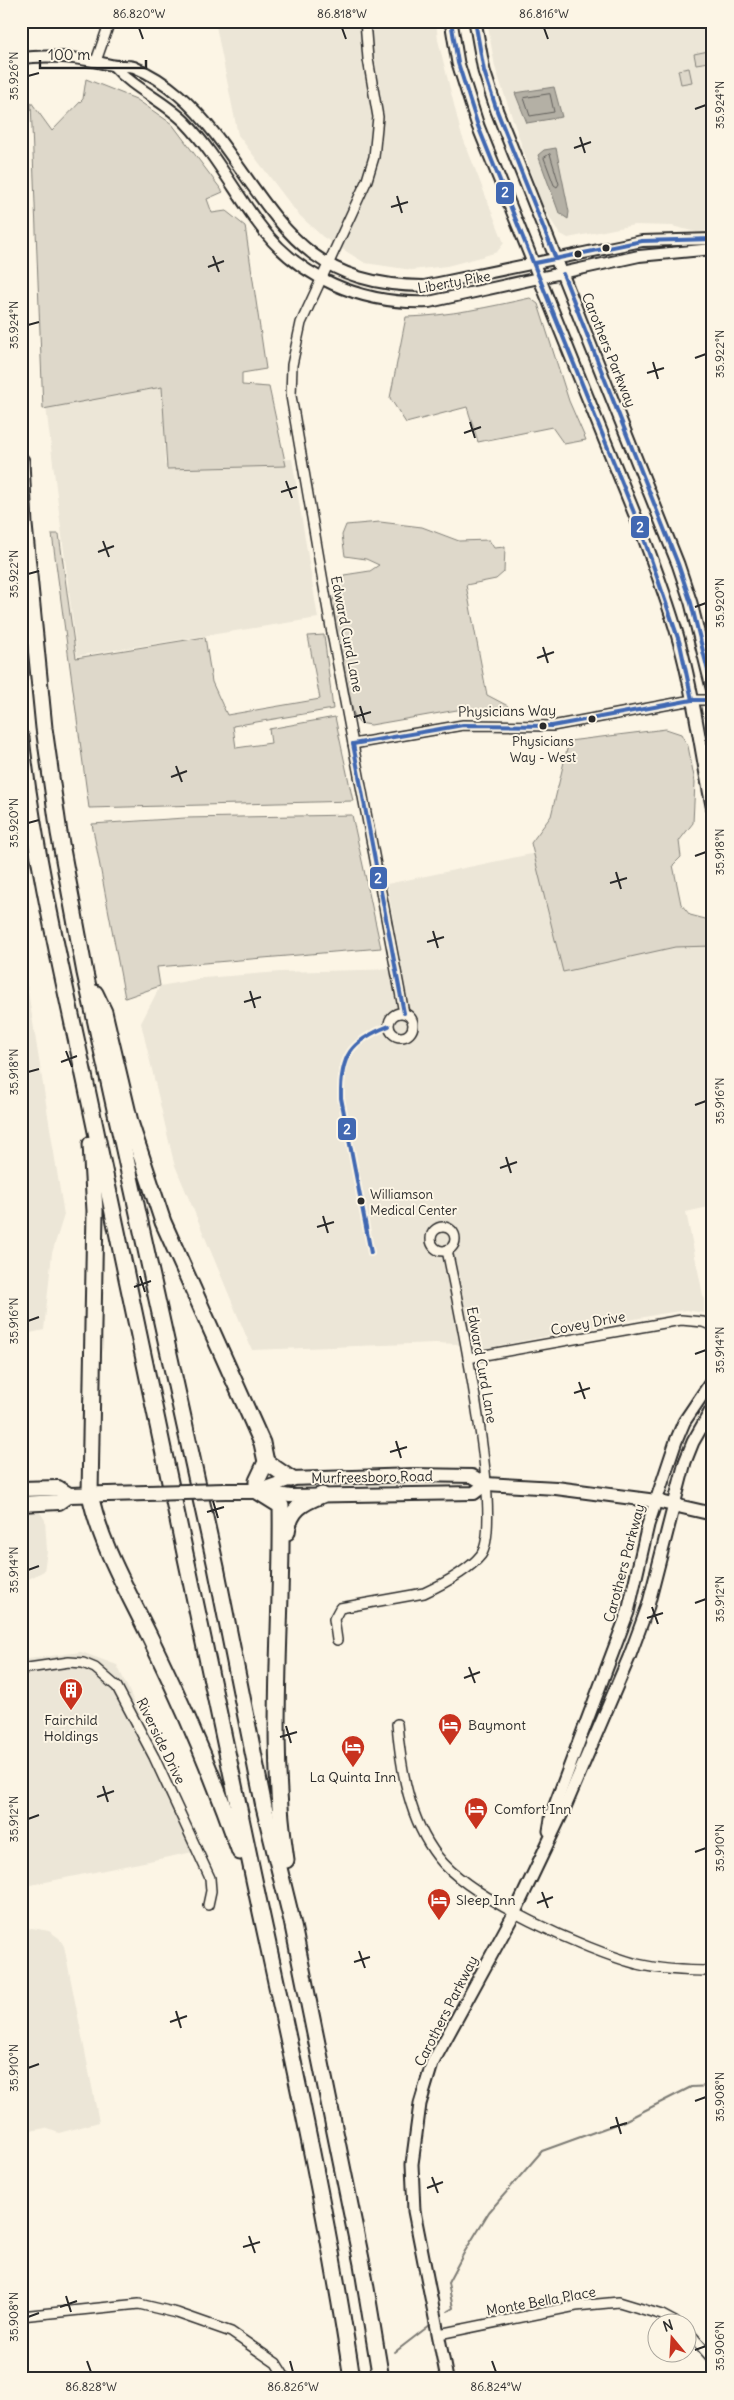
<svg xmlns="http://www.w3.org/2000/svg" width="734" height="2400" viewBox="0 0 734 2400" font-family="Delius,sans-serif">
  <rect width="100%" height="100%" fill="#fcf5e5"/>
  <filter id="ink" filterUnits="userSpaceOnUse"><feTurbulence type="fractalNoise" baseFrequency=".02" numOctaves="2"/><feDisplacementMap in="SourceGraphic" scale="10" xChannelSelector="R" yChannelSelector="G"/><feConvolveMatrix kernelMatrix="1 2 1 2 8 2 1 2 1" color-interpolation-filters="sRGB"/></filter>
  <g filter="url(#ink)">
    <g fill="#ece6d7">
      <polygon points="215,21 436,21 438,40 461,133 504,243 497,252 481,257 447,266 412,270 365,263 323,237 298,214 238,135"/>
      <polygon points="487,21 713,21 713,231 696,232 672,226 634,225 568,238 559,233 542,205 495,67"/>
      <polygon points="163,385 165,465 292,459 318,618 77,656 46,407"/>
      <polygon points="541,852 713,929 713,1206 686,1212 704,1300 704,1313 686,1310 660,1314 471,1351 457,1344 436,1343 252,1350 174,1163 141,1023 160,986 203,978 280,972 402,969 387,884"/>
      <polygon points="21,948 64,1215 52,1253 44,1330 21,1335"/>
      <polygon points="21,1484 45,1520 47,1551 44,1571 21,1583"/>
      <polygon points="81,1652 117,1665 145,1725 163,1776 198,1851 21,1887 21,1660"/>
      <polygon points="32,1928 49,1931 59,1938 64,1946 99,2122 59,2133 45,2128 21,2133 21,1930"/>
    </g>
    <g fill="#ded8ca" stroke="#84827a">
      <polygon points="713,50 713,65 710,66 709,62 696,64 694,54"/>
      <polygon points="689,68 692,82 681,84 678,70"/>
      <polygon points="86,79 136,99 172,124 223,192 207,199 212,213 226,211 245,226 266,369 242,373 242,385 269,387 286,466 167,469 162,387 43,409 31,102 52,131 83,99"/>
      <path d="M530,298l8,6 31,97 17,39 -22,4 -12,-17 -74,15 -11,-35 -61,16 -16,-25 16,-81c43,-1 83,-10 124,-19z"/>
      <polygon points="380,522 422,527 459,541 489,540 494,548 505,547 504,572 496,579 466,585 487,695 508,706 507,713 457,710 371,725 359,723 353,712 331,604 344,575 370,571 379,565 366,559 345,556 342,535 346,525"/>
      <polygon points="52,534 59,534 76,658 205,637 212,682 227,715 320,699 308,636 324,635 333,709 233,726 236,748 271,743 269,729 335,717 353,801 89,808"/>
      <polygon points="666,729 681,734 688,746 695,782 693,823 679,841 681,857 673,865 681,904 690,915 713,921 713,946 675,947 563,972 531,843 551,816 569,741"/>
      <polygon points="352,815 381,948 157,967 160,986 125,998 92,824 185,818"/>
    </g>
    <g fill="#b4b0a5" stroke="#7d7b74">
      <polygon points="554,87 562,117 527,123 515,93"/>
      <polygon points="556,148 569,212 568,219 559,213 538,155 544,150"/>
    </g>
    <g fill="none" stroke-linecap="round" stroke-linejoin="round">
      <g stroke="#62605c" stroke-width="1">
        <polygon points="550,94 554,112 530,116 524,98"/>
        <polygon points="550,154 559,184 557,187 554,185 544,158"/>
      </g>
      <g stroke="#7d7b74" stroke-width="2">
        <polyline points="448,2311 453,2308 448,2283 465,2251 489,2212 542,2151 622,2122 691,2087 713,2086"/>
        <polyline points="395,2352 430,2325"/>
      </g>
      <g stroke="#2b2b2b" stroke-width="12">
        <g id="minor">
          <polyline points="365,21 368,59 378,117 374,157 367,180 301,323 292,365 291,396 331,628 404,1013"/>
          <polyline points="96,61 110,21"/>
          <polyline points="353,744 463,725 552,726 692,700 713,700"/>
          <circle cx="401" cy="1025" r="12"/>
          <circle cx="443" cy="1239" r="12"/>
          <polyline points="468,1358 681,1320 703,1322 713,1326"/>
          <path d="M337,1640l-3,-21 6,-11 84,-15c17,-8 45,-23 57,-38 24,-34 -24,-256 -34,-305"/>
          <polyline points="21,1669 69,1662 83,1663 95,1668 117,1687 154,1757 210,1878 211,1891 208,1905"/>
          <path d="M397,1724c4,46 12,96 41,133 32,42 148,93 199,107 25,6 50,7 76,7"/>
          <polyline points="21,2316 139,2304 177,2313 231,2332 276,2363 286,2379"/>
          <polyline points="686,2329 713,2360"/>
          <polyline points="439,2334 576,2306 619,2302 662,2315 675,2322"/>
        </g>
      </g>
      <g stroke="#2b2b2b" stroke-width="14">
        <g id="tertiary">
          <path d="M21,58c32,-4 60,0 90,7 8,2 16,0 23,2 34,14 59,39 81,67 64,84 87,151 209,152l218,-45 71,-2"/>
          <path d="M114,66c20,23 49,34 71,56 28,29 49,68 73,101 39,55 105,82 171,79l210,-46 74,-7"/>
        </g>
      </g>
      <g stroke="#2b2b2b" stroke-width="15">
        <g id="secondary">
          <path d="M451,21l7,42 20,63 163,404c14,38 29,76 39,115 15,54 21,110 33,165"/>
          <polyline points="475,21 484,71 497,111 678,564 691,603 713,692"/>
          <polyline points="549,1831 552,1813 628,1612 648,1525 676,1441 684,1422 713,1379"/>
          <polyline points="447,2379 414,2211 412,2164 420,2104 432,2064 515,1912 565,1807 630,1655 648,1606 685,1462 693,1442 713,1407"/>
        </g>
      </g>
      <g stroke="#2b2b2b" stroke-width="16">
        <g id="primary">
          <polyline points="257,1491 291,1479 414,1475 472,1476 486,1484 556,1488 656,1501 713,1514"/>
          <polyline points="259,1491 290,1496 474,1493 486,1484"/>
        </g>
      </g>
      <g stroke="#2b2b2b" stroke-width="18">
        <g id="trunk">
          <polyline points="21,1489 58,1488 69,1495 147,1493"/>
          <polyline points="225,1491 257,1491"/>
          <polyline points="21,1504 59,1502 69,1495"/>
        </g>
      </g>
      <g stroke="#2b2b2b" stroke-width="19">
        <g id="motorway">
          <polyline points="21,461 24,525 44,728 59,833 85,973 216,1567 264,1807 292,1921 362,2264 381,2379"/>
          <path d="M21,738c16,139 51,275 79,413 49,242 101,483 153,724 36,168 74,335 99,504"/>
          <path d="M95,993l9,19 26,110 33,100 99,221 4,19 -9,19v10l24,15c2,118 -13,236 5,354"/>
          <path d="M91,1144l4,67 -5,283c11,54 42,104 65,154 32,66 61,135 85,204"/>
          <polyline points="266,1462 291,1479"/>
          <path d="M287,1532c3,-23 15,-29 35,-37"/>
        </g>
      </g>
      <use href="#minor" stroke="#fcf5e5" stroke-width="9"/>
      <use href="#tertiary" stroke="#fcf5e5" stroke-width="10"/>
      <use href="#secondary" stroke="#fcf5e5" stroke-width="11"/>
      <use href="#primary" stroke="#fcf5e5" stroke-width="12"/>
      <use href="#trunk" stroke="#fcf5e5" stroke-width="14"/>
      <use href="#motorway" stroke="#fcf5e5" stroke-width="15"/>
      <g stroke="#2b2b2b" stroke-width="18" stroke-linecap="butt">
        <polyline id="trunk-bridge" points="147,1493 225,1491"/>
      </g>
      <use href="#trunk-bridge" stroke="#fcf5e5" stroke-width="14"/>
      <g stroke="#fcf5e5" stroke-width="8">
        <g id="bus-1">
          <polyline points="451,21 458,63 478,126 641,530 680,644 692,700"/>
          <polyline points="475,21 484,71 497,111 556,259"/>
          <polyline points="535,263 642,241 713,239"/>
          <polyline points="563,274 678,564 691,603 713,691"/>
          <polyline points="353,744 463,725 552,726 692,700 712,700"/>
          <polyline points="353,744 404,1013"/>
          <path d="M371,1253l-30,-155c-1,-42 9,-57 48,-72"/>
        </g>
      </g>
      <use href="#bus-1" stroke="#4168b2" stroke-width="4"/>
    </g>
  </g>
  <path fill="none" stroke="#2b2b2b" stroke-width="2" d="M139,28l4,11M342,28l4,11M544,28l4,11M28,76l11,-3M695,109l11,-4M580,137l5,16M574,148l17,-6M397,196l5,17M391,207l17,-5M213,256l6,16M208,267l16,-6M28,325l11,-3M695,358l11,-4M653,362l5,17M647,373l17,-5M470,422l5,16M464,433l17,-6M286,481l6,17M281,492l16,-5M103,541l6,16M98,552l16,-6M28,574l11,-3M695,607l11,-4M543,647l5,16M537,658l17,-6M360,706l5,17M354,717l17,-5M176,766l6,16M171,777l16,-6M28,823l11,-3M695,856l11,-4M616,872l5,17M610,883l17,-5M433,931l5,17M427,942l17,-5M250,991l5,17M244,1002l17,-5M66,1051l6,16M61,1062l16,-6M28,1072l11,-3M695,1105l11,-4M506,1157l5,16M500,1168l17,-6M323,1216l5,17M317,1227l17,-5M140,1276l5,16M134,1287l17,-6M28,1321l11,-4M695,1354l11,-4M579,1382l6,17M574,1393l16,-5M396,1441l5,17M390,1452l17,-5M213,1501l5,17M207,1512l17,-5M28,1570l11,-4M695,1603l11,-4M652,1607l6,17M647,1618l16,-5M469,1667l6,16M464,1678l16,-6M286,1726l5,17M280,1737l17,-5M103,1786l5,16M97,1797l17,-6M28,1819l11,-4M695,1852l11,-4M542,1892l6,16M537,1903l16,-6M359,1951l6,17M354,1962l16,-5M176,2011l5,17M170,2022l17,-6M28,2068l11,-4M695,2101l11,-4M616,2117l5,17M610,2128l17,-5M432,2177l6,16M427,2188l16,-6M249,2236l6,17M243,2247l17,-5M66,2296l5,16M60,2307l17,-6M28,2317l11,-4M695,2350l11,-4M87,2361l4,11M290,2361l3,11M492,2361l4,11"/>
  <defs>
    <g id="building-pin" transform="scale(1.25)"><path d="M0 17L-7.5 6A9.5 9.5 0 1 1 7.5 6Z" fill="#c8321e" stroke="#fcf5e5"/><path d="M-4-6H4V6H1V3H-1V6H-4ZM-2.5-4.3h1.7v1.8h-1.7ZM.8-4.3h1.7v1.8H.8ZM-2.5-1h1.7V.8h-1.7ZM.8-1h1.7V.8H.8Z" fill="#fff"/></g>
    <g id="hotel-pin" transform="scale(1.25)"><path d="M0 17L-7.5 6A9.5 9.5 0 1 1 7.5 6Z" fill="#c8321e" stroke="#fcf5e5"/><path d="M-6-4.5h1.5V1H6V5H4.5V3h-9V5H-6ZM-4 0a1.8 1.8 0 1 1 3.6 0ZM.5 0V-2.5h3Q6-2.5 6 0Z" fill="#fff"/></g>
  </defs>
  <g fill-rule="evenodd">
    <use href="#building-pin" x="71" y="1690"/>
    <use href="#hotel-pin" x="450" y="1725"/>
    <use href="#hotel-pin" x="353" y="1747"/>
    <use href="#hotel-pin" x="476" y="1809"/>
    <use href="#hotel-pin" x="439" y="1900"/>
  </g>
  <g fill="#2b2b2b" stroke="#fcf5e5" stroke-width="2">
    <circle cx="606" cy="248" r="4.5"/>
    <circle cx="578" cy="254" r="4.5"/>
    <circle cx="592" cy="719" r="4.5"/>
    <circle cx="543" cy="726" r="4.5"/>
    <circle cx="361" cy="1201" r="4.5"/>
  </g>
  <g text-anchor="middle" stroke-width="4" stroke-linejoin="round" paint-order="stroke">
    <g font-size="13" fill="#2b2b2b" stroke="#fcf5e5">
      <text x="543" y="746">Physicians<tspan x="543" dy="16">Way - West</tspan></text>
      <text x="370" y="1199" text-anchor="start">Williamson<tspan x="370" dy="16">Medical Center</tspan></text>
    </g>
    <g font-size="14" fill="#2b2b2b" stroke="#fcf5e5">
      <text transform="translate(454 282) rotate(-10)" y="5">Liberty Pike</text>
      <text transform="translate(609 350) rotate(68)" y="5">Carothers Parkway</text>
      <text transform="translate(347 634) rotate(79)" y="5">Edward Curd Lane</text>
      <text transform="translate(507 711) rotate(-1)" y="5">Physicians Way</text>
      <text transform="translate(588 1323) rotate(-11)" y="5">Covey Drive</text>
      <text transform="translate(482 1365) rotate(80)" y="5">Edward Curd Lane</text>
      <text transform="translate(372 1477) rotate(-1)" y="5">Murfreesboro Road</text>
      <text transform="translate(624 1563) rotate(-75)" y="5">Carothers Parkway</text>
      <text transform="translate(161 1741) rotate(64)" y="5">Riverside Drive</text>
      <text transform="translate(446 2011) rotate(-63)" y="5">Carothers Parkway</text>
      <text transform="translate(541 2301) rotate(-10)" y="5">Monte Bella Place</text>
    </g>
    <g font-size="14" fill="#2b2b2b" stroke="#fcf5e5" text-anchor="start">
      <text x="71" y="1725" text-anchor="middle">Fairchild<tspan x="71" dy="16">Holdings</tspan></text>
      <text x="468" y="1730">Baymont</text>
      <text x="353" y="1782" text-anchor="middle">La Quinta Inn</text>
      <text x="494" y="1814">Comfort Inn</text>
      <text x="456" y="1905">Sleep Inn</text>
    </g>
  </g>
  <g stroke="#fcf5e5" stroke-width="2">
    <rect x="495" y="181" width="20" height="24" rx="5" fill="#4168b2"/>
    <rect x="630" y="515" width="20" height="24" rx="5" fill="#4168b2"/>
    <rect x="369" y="866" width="19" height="24" rx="5" fill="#4168b2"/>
    <rect x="337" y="1117" width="20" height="24" rx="5" fill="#4168b2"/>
  </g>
  <g font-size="14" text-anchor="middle" font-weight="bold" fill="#fff">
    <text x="505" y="197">2</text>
    <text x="640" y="532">2</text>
    <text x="378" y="883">2</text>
    <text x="347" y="1134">2</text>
  </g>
  <rect width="734" height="2400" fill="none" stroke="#fcf5e5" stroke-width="55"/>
  <g transform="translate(672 2338) rotate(342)"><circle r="24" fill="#fcf5e5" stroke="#a8a49b"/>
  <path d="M0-4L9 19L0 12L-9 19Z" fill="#c8321e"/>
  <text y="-8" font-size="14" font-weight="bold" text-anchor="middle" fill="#2b2b2b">N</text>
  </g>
  <path d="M40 60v8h106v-8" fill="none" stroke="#2b2b2b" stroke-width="2.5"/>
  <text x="48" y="60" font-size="15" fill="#2b2b2b" stroke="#fcf5e5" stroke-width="4" paint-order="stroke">100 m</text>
  <rect x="28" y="28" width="678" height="2344" fill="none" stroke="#2b2b2b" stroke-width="2"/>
  <g font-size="12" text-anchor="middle" fill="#2b2b2b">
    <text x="139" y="18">86.820°W</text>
    <text x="342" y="18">86.818°W</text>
    <text x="544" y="18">86.816°W</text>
    <text transform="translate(14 76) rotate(-90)" y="4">35.926°N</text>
    <text transform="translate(720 105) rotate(-90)" y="4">35.924°N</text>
    <text transform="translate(14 325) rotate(-90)" y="4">35.924°N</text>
    <text transform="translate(720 354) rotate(-90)" y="4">35.922°N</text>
    <text transform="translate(14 574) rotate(-90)" y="4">35.922°N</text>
    <text transform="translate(720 603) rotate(-90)" y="4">35.920°N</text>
    <text transform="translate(14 823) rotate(-90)" y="4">35.920°N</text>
    <text transform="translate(720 852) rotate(-90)" y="4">35.918°N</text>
    <text transform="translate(14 1072) rotate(-90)" y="4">35.918°N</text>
    <text transform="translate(720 1101) rotate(-90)" y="4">35.916°N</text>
    <text transform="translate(14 1321) rotate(-90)" y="4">35.916°N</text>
    <text transform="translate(720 1350) rotate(-90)" y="4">35.914°N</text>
    <text transform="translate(14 1570) rotate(-90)" y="4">35.914°N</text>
    <text transform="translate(720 1599) rotate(-90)" y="4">35.912°N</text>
    <text transform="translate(14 1819) rotate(-90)" y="4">35.912°N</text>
    <text transform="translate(720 1848) rotate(-90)" y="4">35.910°N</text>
    <text transform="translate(14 2068) rotate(-90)" y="4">35.910°N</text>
    <text transform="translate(720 2097) rotate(-90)" y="4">35.908°N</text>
    <text transform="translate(14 2317) rotate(-90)" y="4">35.908°N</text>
    <text transform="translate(720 2346) rotate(-90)" y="4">35.906°N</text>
    <text x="91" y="2391">86.828°W</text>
    <text x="293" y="2391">86.826°W</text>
    <text x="496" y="2391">86.824°W</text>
  </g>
</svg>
